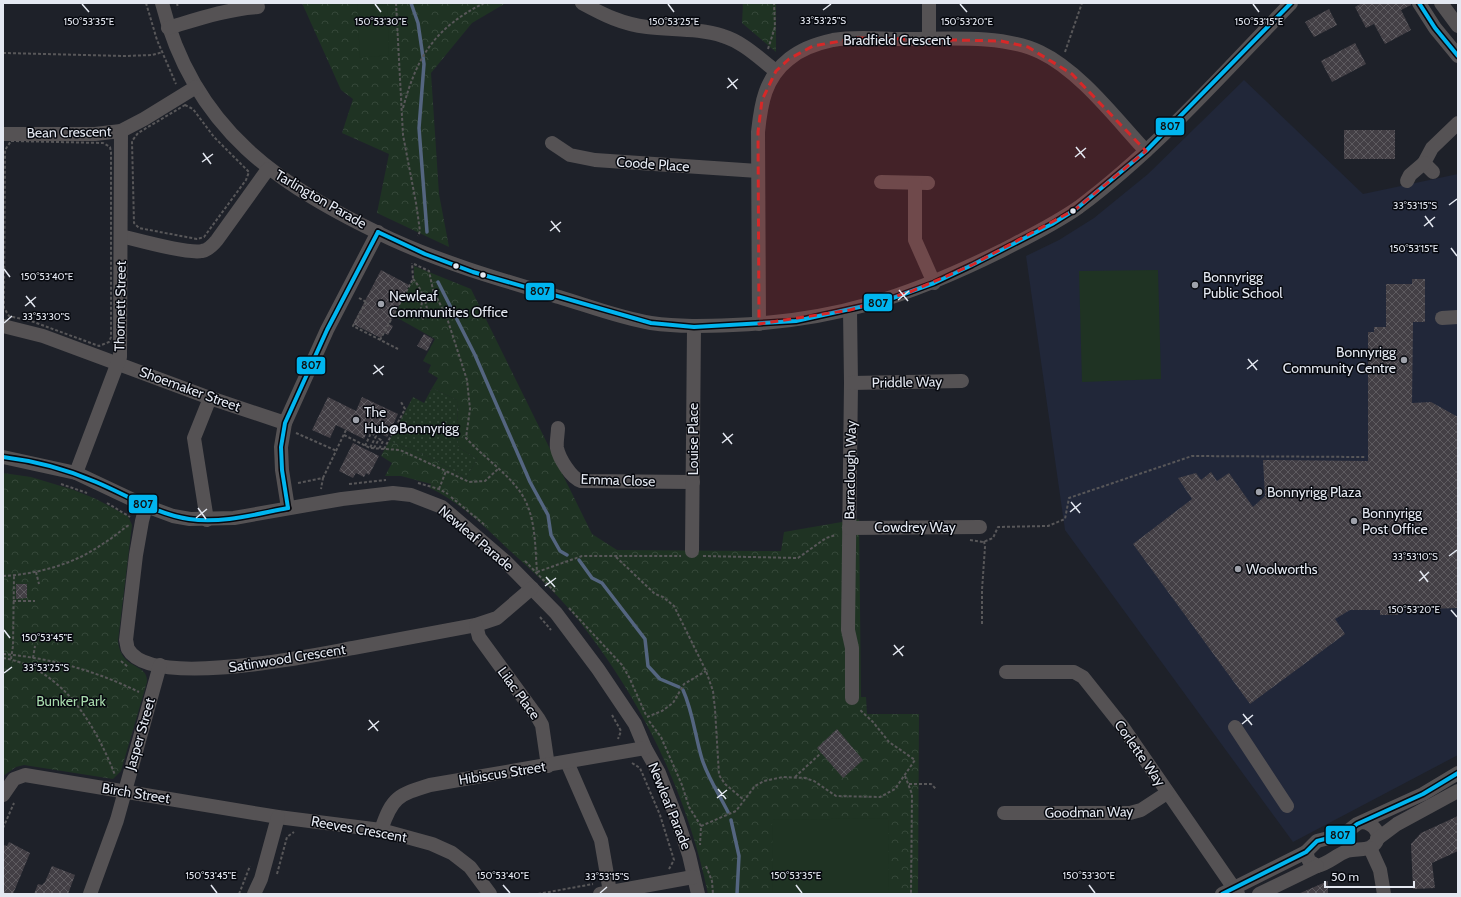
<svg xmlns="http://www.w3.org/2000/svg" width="1461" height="897" viewBox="0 0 1461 897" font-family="Cabin,sans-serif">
  <defs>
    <pattern id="grass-dots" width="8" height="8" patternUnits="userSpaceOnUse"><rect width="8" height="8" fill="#1f3323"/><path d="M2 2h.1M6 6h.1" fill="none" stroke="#354739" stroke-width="1.8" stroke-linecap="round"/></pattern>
    <pattern id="park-crowns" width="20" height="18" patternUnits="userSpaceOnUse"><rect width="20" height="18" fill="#1f3323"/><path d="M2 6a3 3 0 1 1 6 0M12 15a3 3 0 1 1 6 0" fill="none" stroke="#354739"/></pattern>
    <pattern id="building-cross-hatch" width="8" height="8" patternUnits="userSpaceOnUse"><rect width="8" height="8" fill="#433f45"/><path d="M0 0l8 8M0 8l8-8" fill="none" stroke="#5e5b60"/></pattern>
  </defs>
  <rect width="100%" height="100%" fill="#1e2129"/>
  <polygon fill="#212739" points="1244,80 1363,194 1458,174 1458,755 1293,842 1065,530 1026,256 1059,240 1094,218 1148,174"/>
  <polygon fill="url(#grass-dots)" points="432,388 457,400 458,447 477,459 466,478 428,456 389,441 413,397 424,403"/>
  <g fill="url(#park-crowns)">
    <polygon points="302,3 506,3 472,23 431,73 439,194 449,247 377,213 389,154 342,133 353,99 341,90"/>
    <polygon points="743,3 776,3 776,52 742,23"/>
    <path d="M414,266l57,23 121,245 25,16 164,1 3,-19 75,-13 2,178h5l1,17h52l-1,180h-210c-20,-96 -62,-186 -122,-264 -22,-30 -50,-56 -78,-81 -24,-23 -47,-46 -78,-61l1,-4 -30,-8h-16l7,-13 -11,-7 8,-15 39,15 38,22 11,-19 -19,-12 -1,-47 -25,-12 6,-10 -10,-6 3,-7 -8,-4 12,-22 -41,-23 20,-39z"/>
    <path d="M3,473l28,4 43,13 22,9 32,17 4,9 -14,116c3,30 30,21 29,41l-26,89 -8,8 -89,-14 -8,2 -13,9z"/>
  </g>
  <g fill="#1f3323">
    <polygon points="357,3 387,3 389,55 360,58"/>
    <polygon points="1158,270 1161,379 1082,382 1079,271"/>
    <polygon points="888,818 889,894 773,894 772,820"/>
  </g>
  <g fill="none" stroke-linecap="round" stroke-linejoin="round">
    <g stroke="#546580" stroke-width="3.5">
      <polyline points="411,3 418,23 424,64 419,128 427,232"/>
      <polyline points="438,282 475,355 530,482 548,515 551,535 560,551 567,555"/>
      <polyline points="579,560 592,578 602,583 645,639 648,666 660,679 679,687"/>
      <path d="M683,690c10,22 12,46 19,69 6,19 17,35 26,53"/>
      <polyline points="731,820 739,856 737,894"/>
    </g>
  </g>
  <g fill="url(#building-cross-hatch)">
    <polygon points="1362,3 1411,3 1411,5 1401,10 1411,30 1385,44 1374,24 1366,28 1355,7"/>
    <polygon points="1329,9 1337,25 1314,37 1305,22"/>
    <polygon points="1355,43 1366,64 1332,82 1321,61"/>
    <rect x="1344" y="130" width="51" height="29"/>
    <polygon points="381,270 409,285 389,324 393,326 388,335 384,333 381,338 353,324"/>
    <polygon points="1412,279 1425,279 1425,322 1413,322 1412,403 1431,402 1458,417 1458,608 1398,610 1398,615 1380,615 1380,610 1350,610 1335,619 1345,634 1250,704 1133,544 1192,499 1178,478 1196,473 1201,480 1211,472 1217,481 1229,473 1253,507 1265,496 1263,460 1368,461 1368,332 1374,332 1374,327 1386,327 1386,284 1412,284"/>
    <polygon points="424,334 433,339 427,351 417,346"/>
    <polygon points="328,397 356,411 362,397 398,414 387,437 369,428 364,439 336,425 330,438 312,430"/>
    <polygon points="353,443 379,456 369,475 366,473 364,477 356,473 353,478 339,471"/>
    <polygon points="16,584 27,584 27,598 16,599"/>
    <polygon points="837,729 863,760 843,778 817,748"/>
    <polygon points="1458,816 1458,851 1432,863 1435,888 1413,889 1411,844 1421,833"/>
    <polygon points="9,842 30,853 13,894 3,894 3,845 7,846"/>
    <polygon points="52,866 75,875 68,894 34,894 38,884 42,885 45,882"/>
    <polygon points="1328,881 1328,894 1298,894"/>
  </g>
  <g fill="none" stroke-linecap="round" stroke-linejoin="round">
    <g stroke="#585759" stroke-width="2" stroke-dasharray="3 2" stroke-linecap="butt">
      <polyline points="146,3 157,40 176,84"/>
      <polyline points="177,3 178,8"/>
      <polyline points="396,3 403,135 416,203 420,231 418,236"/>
      <polyline points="439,3 469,3"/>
      <polyline points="768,49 775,27 774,3"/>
      <polyline points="1065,52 1082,3"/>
      <polyline points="3,53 125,56 152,55 163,52"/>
      <polygon points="185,105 193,109 214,137 249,172 246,180 204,237 197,239 139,228 134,223 132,141 138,133"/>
      <path d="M403,108c14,-52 32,-80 81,-105"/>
      <polygon points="11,141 103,143 110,147 111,152 111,337 109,342 99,346 31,321 9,316 4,308 5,150"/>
      <path d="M414,264l15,7 4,19 14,28 20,62 3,29 -4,29c17,19 46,38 58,60 12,22 11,50 13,73"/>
      <path d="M413,279c7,7 16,27 14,37l-4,3 -3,-7 3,-14"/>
      <polyline points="359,298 368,303"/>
      <polyline points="366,302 353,326 398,349"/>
      <polyline points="380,340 413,279 412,263"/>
      <polyline points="296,433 337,451"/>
      <polyline points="344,435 370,448 400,450 446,471"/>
      <polyline points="365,446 371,433 376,436 370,448"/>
      <polyline points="374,448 379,439 383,441 379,449"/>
      <polyline points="384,449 405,409 401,402"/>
      <polyline points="323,478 346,430"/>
      <polyline points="298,483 323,478 321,489"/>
      <polyline points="418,483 439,489 448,494"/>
      <polyline points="61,484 87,493"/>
      <polyline points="349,484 386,480"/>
      <polyline points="439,489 446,471 469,482 485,481 498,469"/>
      <polyline points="451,497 486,526"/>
      <polyline points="107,503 130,517"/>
      <polyline points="970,540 983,542 993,538 998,527 1048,526 1065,519 1069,498 1192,456 1365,457"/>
      <polyline points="703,556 798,558 826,538 836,535"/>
      <polyline points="616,557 655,594 663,597 674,606 706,671 713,691 715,709 719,775 725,784 744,800"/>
      <polyline points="525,561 555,592"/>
      <polyline points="36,572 39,584"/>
      <polyline points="537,572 582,556 681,556"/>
      <path d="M3,576c35,-2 72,-12 101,-33 9,-5 16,-12 25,-18"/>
      <polyline points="13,601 35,601"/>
      <polyline points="569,608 622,665 629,677 646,715"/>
      <polyline points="540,617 551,630"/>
      <polyline points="982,624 982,590 985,547 984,541"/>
      <path d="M3,654c48,4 93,17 136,38"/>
      <path d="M3,658c59,10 92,66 112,117"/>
      <polyline points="33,658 35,646"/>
      <polyline points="11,659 13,646 14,576"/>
      <polyline points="121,661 128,667"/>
      <polyline points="612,715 621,731 618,739"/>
      <polyline points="647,717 662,711 673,703 684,684 706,671"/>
      <polyline points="649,721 661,737 682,785 689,807 701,826 700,845"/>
      <polyline points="632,763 640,768 660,815 674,860 669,869"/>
      <polyline points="905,776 912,794 911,894"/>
      <polyline points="795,777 821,753"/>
      <polyline points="909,784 931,784 936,789"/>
      <polyline points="701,826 736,811 755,786 764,781 783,777 805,778 814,781 836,796 880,797 895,789 915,760 889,742 873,722 859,709"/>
      <polyline points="3,828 14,803"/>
      <polyline points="706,866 712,881 713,894"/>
      <polyline points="277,874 287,837 294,832"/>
      <polyline points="239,894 250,866"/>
      <polyline points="538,894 593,884"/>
    </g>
    <g stroke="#555254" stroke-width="14">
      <path d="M162,3c32,127 117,183 229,236 55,25 111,41 168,58 30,9 61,21 92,26 28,4 55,3 82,2 103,-4 177,-29 268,-74 27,-14 54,-27 78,-44 79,-59 144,-134 212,-204"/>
      <path d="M582,3c22,12 40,21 65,24 25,3 52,1 76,9 20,6 37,23 53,35"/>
      <polyline points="1419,3 1435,28 1458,56"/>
      <polyline points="1441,3 1458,26"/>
      <path d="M168,28c30,-9 59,-19 90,-21"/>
      <polyline points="929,39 929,3"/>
      <polyline points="3,134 95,134 121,131 144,119 196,87"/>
      <polyline points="552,143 570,155 595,160 758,171"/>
      <polyline points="1433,172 1424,163 1432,148 1458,123"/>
      <polyline points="1407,181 1410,175 1424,163"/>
      <polyline points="881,182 928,183"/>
      <polyline points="915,184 915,240 934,283"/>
      <path d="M121,236c17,4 66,18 81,15 6,-1 11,-6 15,-11l51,-71"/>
      <polyline points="850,310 851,383 848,630 852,648 852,698"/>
      <polyline points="1442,318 1458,317"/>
      <path d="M759,324l-1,-192c3,-29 7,-54 31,-73 12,-10 30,-16 44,-19 23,-4 47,-1 70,-1 41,0 100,-5 137,13 40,19 76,67 106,99"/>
      <polyline points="3,326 43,336 210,398 285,423"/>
      <polyline points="851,383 962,381"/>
      <path d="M558,428c0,6 -2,14 -1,20 2,10 14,30 24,33l112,1"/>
      <polyline points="3,457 76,473 146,506 173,516 190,519 234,518 342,499 393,493 411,495 442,507 505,561 556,613 598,669 635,724 645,748 659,773 677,819 689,855 698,894"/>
      <polyline points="76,473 120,357 121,131"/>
      <path d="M146,506l-4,15 -6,34 -10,85c1,3 1,7 2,9 23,41 186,6 225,-1 41,-8 82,-15 123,-23l21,-7 35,-30"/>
      <polyline points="288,508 282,470 281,447 285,423 327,330 378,232"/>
      <polyline points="207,520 194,438 210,398"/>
      <polyline points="849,528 980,527"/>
      <polyline points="692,551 694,327"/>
      <polyline points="476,625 479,637 538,718 542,725 548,766"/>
      <polyline points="1006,672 1074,672 1083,677 1122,726 1238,894"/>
      <polyline points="1235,727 1287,806"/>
      <polyline points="567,762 601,840 610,892"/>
      <polyline points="3,795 14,779 25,775 278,817 381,830 432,844 452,853 470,867 490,894"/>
      <polyline points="1004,813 1130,813 1141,810 1167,793"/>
      <path d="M1362,822c13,1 23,16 9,25 -7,4 -16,1 -24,4 -11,4 -19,13 -30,15l-8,-5 -3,-9 11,-11 27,-7 13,-10 66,-30 35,-21"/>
      <path d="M381,830c11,-33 17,-35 49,-45l215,-37"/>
      <polyline points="1377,839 1397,824 1458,791"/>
      <polyline points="1370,848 1380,870 1384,894"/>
      <polyline points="90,894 117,820 160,665"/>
      <polyline points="254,894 261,879 278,817"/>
      <polyline points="600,894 693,877"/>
      <polyline points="1222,894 1306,852"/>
      <polyline points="1259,894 1317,866"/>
    </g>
    <g stroke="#07090f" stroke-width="7">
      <g id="bus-1">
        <polyline points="1419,3 1435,28 1458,56"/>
        <polyline points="378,232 425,254 473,272 651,323 694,327 796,321 882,302 934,283 972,265 1052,224 1076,209 1146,151 1291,3"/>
        <path d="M3,457c33,4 63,12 93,25 31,13 60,32 93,37 33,5 67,-5 99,-11"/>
        <polyline points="288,508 282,470 281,447 285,423 327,330 378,232"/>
        <polyline points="1222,894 1306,852 1317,841 1344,834 1357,824 1423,794 1458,773"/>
      </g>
    </g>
    <use href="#bus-1" stroke="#00b5ef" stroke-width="4"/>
  </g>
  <path fill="#d62828" fill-opacity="0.2" stroke="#d62828" stroke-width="3" stroke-dasharray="8 5" stroke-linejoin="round" d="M858,38l143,3 27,6 44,27 74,77 -70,58 -104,56 -62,27 -60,18 -91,14 -1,-192 4,-32 14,-29 13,-12 24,-13z"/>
  <path fill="none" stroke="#e4e8f1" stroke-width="1.5" d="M82,4l7,8M375,4l6,8M668,4l6,8M960,4l7,8M1253,4l6,8M823,10l8,-6M728,78l9,11M727,88l11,-9M1076,147l9,11M203,153l8,11M1075,157l11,-9M202,162l11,-8M1449,205l8,-6M1425,216l8,11M551,221l9,11M1424,226l11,-9M550,231l11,-9M1451,248l6,8M4,269l6,8M899,290l9,11M26,296l9,11M898,300l11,-9M25,306l11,-9M4,323l8,-7M1248,359l9,11M374,365l9,10M1247,369l11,-9M373,374l11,-8M723,433l9,11M722,443l11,-9M1071,502l9,11M198,508l8,11M1070,512l11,-9M196,518l11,-9M1449,556l8,-6M1420,571l8,11M546,577l9,10M1419,581l10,-9M545,586l11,-8M1451,610l6,7M4,630l6,8M894,645l9,11M893,655l11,-9M4,673l8,-6M1243,714l9,11M369,720l9,11M1242,724l11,-9M368,730l11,-9M718,789l8,10M717,798l10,-8M211,885l6,8M503,885l7,8M796,885l6,8M1089,885l6,8M600,893l7,-6"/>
  <g fill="#e4e8f1" stroke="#07090f" stroke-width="1.5">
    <circle cx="1073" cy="211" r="3.5"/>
    <circle cx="456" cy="266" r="3.5"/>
    <circle cx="483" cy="275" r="3.5"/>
  </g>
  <g fill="#9fa2ab" stroke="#07090f" stroke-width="1.5">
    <circle cx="1195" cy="285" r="4"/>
    <circle cx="381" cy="304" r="4"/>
    <circle cx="1404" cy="360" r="4"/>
    <circle cx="356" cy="420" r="4"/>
    <circle cx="1259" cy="492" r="4"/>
    <circle cx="1354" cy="521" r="4"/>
    <circle cx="1238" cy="569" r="4"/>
  </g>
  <g text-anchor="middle" stroke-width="3" stroke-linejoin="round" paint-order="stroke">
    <g font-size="14" fill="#e4e8f1" stroke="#07090f">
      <text x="897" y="45">Bradfield Crescent</text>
      <text transform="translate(69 132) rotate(-1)" y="5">Bean Crescent</text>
      <text transform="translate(653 164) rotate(4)" y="5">Coode Place</text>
      <text transform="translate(321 199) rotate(30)" y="5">Tarlington Parade</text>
      <text transform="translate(120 306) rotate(-89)" y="5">Thornett Street</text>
      <text transform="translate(907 382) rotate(-1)" y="5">Priddle Way</text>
      <text transform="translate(190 389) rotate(20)" y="5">Shoemaker Street</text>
      <text transform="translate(693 439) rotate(-90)" y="5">Louise Place</text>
      <text transform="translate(850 470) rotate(-89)" y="5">Barraclough Way</text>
      <text transform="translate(618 480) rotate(2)" y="5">Emma Close</text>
      <text x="915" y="532">Cowdrey Way</text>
      <text transform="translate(476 538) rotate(40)" y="5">Newleaf Parade</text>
      <text transform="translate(287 658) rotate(-9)" y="5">Satinwood Crescent</text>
      <text transform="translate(519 693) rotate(54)" y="5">Lilac Place</text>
      <text transform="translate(140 734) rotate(-74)" y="5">Jasper Street</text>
      <text transform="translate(1140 753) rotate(55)" y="5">Corlette Way</text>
      <text transform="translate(502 773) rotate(-9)" y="5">Hibiscus Street</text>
      <text transform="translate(136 793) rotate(9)" y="5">Birch Street</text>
      <text transform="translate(670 806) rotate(68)" y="5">Newleaf Parade</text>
      <text transform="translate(1089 812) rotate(-1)" y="5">Goodman Way</text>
      <text transform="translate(359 829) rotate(10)" y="5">Reeves Crescent</text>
    </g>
    <g font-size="14" fill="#e4e8f1" stroke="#07090f" text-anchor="start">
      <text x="1203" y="282">Bonnyrigg<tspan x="1203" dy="16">Public School</tspan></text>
      <text x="389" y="301">Newleaf<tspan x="389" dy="16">Communities Office</tspan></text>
      <text x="1396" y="357" text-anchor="end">Bonnyrigg<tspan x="1396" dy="16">Community Centre</tspan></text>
      <text x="364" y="417">The<tspan x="364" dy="16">Hub@Bonnyrigg</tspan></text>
      <text x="1267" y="497">Bonnyrigg Plaza</text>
      <text x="1362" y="518">Bonnyrigg<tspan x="1362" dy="16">Post Office</tspan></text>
      <text x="1246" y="574">Woolworths</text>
    </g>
    <g font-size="14" fill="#a7daac" stroke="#07090f">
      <text x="71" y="706">Bunker Park</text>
    </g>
  </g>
  <g font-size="10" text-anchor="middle" fill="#e4e8f1" stroke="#07090f" stroke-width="3" stroke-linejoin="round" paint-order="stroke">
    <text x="823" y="24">33°53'25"S</text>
    <text x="89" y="25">150°53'35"E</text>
    <text x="381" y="25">150°53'30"E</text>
    <text x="674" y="25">150°53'25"E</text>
    <text x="967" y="25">150°53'20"E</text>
    <text x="1259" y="25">150°53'15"E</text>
    <text x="1415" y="209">33°53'15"S</text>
    <text x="1414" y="252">150°53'15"E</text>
    <text x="47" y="280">150°53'40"E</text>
    <text x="46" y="320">33°53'30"S</text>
    <text x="1415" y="560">33°53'10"S</text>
    <text x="1414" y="613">150°53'20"E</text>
    <text x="47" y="641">150°53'45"E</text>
    <text x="46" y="671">33°53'25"S</text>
    <text x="211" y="879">150°53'45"E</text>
    <text x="503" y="879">150°53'40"E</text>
    <text x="796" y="879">150°53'35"E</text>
    <text x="1089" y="879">150°53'30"E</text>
    <text x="607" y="880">33°53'15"S</text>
  </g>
  <g stroke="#07090f" stroke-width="1.5">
    <rect x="1155" y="117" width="30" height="19" rx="4" fill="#00b5ef"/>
    <rect x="525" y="282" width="30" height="19" rx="4" fill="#00b5ef"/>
    <rect x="863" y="293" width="30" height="19" rx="4" fill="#00b5ef"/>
    <rect x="296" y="356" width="30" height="19" rx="4" fill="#00b5ef"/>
    <rect x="128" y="494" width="30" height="20" rx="4" fill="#00b5ef"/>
    <rect x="1325" y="825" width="31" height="20" rx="4" fill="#00b5ef"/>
  </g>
  <g font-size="11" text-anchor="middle" font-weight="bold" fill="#111">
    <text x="1170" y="130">807</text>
    <text x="540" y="295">807</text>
    <text x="878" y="307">807</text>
    <text x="311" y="369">807</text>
    <text x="143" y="508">807</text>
    <text x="1340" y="839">807</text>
  </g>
  <rect width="1461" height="897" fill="none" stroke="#e4e8f1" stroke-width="8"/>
  <path d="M1325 881v6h89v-6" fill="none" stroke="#e4e8f1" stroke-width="2"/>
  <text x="1331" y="881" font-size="12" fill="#e4e8f1" stroke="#07090f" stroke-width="3" paint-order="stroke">50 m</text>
</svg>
